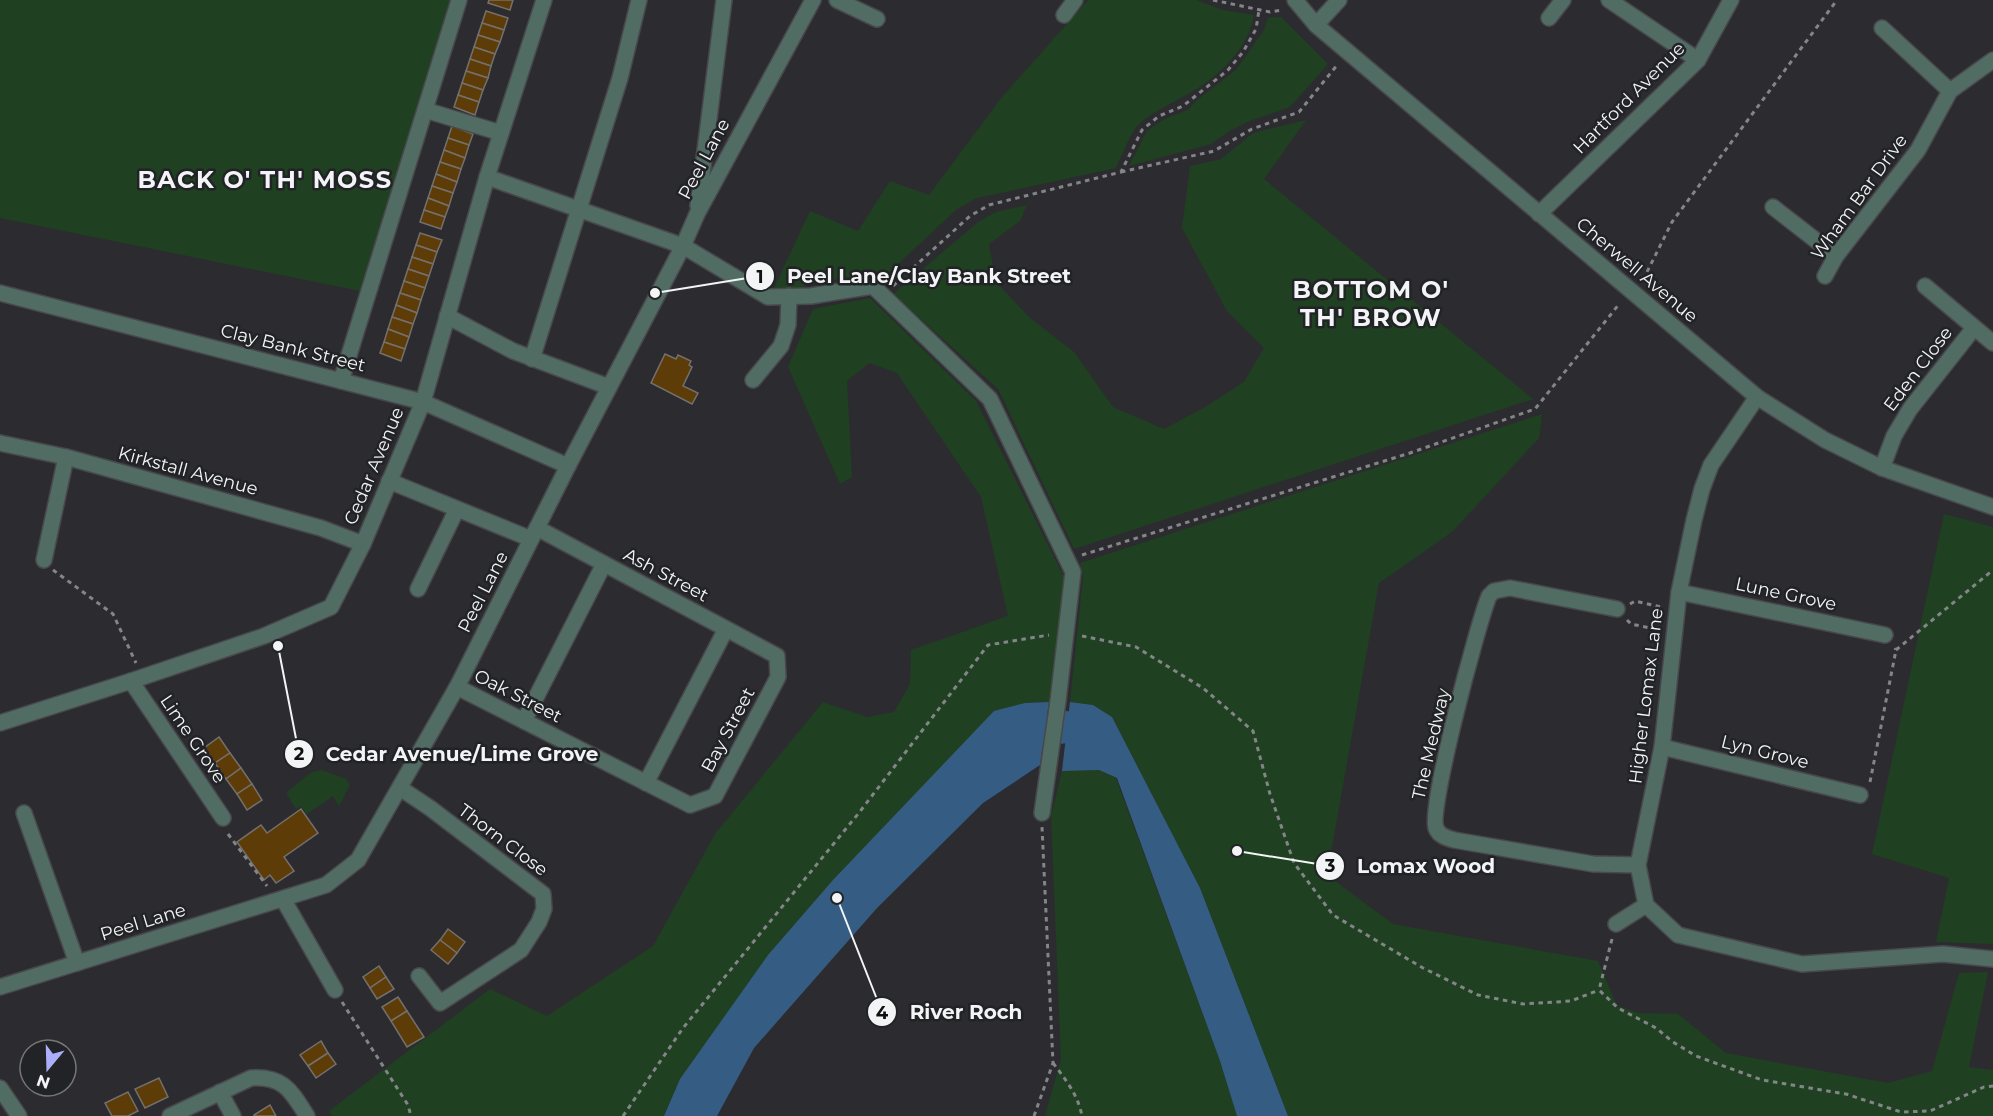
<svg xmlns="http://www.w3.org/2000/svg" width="1993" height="1116" viewBox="0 0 1993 1116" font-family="Montserrat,sans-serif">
  <rect width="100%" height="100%" fill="#2c2c30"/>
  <g fill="#1f4021">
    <polygon points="0,0 456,0 365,292 0,218"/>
    <path d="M1088,0h108l27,10 31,5c-5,34 -37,63 -66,79 -16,9 -34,17 -48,29 -9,8 -18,33 -24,45l-139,30 -20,11 -77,72 -18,-7 -61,13 -27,1 36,-77 48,20 32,-50 39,14 73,-98z"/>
    <polygon points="1281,17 1328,64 1290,107 1249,121 1228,132 1211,144 1129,166 1147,131 1164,119 1188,110 1196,101 1236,70 1264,30 1268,18"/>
    <polygon points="1306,120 1264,179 1533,399 1074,549 998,389 893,294 978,222 996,212 1027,205 1020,221 989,244 996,282 1029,317 1074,352 1113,407 1164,429 1205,407 1244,382 1264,348 1227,311 1182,228 1190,166 1221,159 1253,133"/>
    <polygon points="870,298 976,401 1064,577 1049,702 1025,703 680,1079 664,1116 332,1116 329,1111 490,989 547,1016 653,946 715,834 823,702 867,717 894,712 910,684 911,650 1008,616 981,497 897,373 869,363 847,381 852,477 840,484 788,367 813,309"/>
    <polygon points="1542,414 1539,438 1452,532 1379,583 1327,875 1393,924 1598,961 1617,1006 1639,1013 1678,1014 1726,1053 1888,1083 1932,1071 1959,973 1988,972 1969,1067 1993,1070 1993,1116 1288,1116 1200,888 1112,717 1093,705 1070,702 1083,576 1080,563"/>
    <polygon points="1944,514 1993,527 1993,944 1936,942 1949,878 1872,854"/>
    <polygon points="322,770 346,779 350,785 339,806 333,796 307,814 301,807 296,809 286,793 312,772"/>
    <polygon points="1099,770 1116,778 1220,1061 1237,1116 1045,1116 1061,1059 1051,816 1062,771"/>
  </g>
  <g fill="#355d84">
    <polygon points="1049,702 1040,765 983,803 877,908 754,1048 717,1116 664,1116 680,1079 768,955 833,880 994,711 1025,703"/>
    <polygon points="1070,702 1093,705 1112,717 1200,888 1288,1116 1237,1116 1220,1061 1117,778 1099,770 1062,771"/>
  </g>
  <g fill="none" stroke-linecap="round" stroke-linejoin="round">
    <polyline stroke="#355d84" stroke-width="32" points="1005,744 1014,735 1066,727 1081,729 1106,744"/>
  </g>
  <g fill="#5e3c07" stroke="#73706d" stroke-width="1.5">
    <polygon points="489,0 513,0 510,10 488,3"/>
    <polygon points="486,11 508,18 504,30 482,23"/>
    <polygon points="482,23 504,30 500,42 478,35"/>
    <polygon points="478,35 500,42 495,54 474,47"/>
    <polygon points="474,47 495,54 491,66 470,59"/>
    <polygon points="470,59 491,66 488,78 466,71"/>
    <polygon points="466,71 488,78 483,90 462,83"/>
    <polygon points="462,83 483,90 479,102 458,95"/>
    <polygon points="458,95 479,102 475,115 454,107"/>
    <polygon points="452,126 473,134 469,145 448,138"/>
    <polygon points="448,138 469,145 465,158 444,150"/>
    <polygon points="444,150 465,158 461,169 440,162"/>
    <polygon points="440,162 461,169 457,182 436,174"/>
    <polygon points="436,174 457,182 453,193 432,186"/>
    <polygon points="432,186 453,193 449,206 428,198"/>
    <polygon points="428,198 449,206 445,217 424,210"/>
    <polygon points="424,210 445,217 441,229 420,222"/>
    <polygon points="420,233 442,240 437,252 416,245"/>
    <polygon points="416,245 437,252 433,264 412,257"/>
    <polygon points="412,257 433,264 429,276 408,269"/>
    <polygon points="408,269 429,276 425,288 404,281"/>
    <polygon points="404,281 425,288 421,300 400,293"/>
    <polygon points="400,293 421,300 417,313 396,305"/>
    <polygon points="396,305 417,313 413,324 392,317"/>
    <polygon points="392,317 413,324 409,337 388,329"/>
    <polygon points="388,329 409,337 405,349 384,342"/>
    <polygon points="384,342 405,349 401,361 380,353"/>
    <polygon points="665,354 676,359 678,355 691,361 689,365 692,367 683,386 698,393 692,404 651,383"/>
    <polygon points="219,737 230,753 215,763 204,748"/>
    <polygon points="230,753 241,768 226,779 215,763"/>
    <polygon points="241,768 252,784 237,794 226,779"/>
    <polygon points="252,784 262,800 247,810 237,794"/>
    <polygon points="301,809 318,833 284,857 294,871 276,883 270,875 264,880 237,842 261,825 267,833"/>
    <polygon points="448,929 465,942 457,953 440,940"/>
    <polygon points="440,940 457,953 448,964 431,950"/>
    <polygon points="379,966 386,977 370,988 363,977"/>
    <polygon points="386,977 394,989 377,999 370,988"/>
    <polygon points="398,997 407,1011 391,1021 382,1007"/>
    <polygon points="407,1011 424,1037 407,1047 391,1021"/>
    <polygon points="321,1041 328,1053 308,1066 300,1055"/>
    <polygon points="328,1053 336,1064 316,1078 308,1066"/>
    <polygon points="159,1078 168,1097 145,1108 135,1089"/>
    <polygon points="128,1092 138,1111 128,1116 112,1116 105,1103"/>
    <polygon points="270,1105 276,1116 254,1116 254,1115"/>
  </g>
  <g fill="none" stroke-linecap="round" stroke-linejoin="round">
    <g stroke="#48484c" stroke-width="18">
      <g id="minor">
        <polyline points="837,0 877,19"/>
        <polyline points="1295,0 1316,25 1757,397 1825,440 1882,468 1993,507"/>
        <polyline points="1609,0 1698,60"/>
        <polyline points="1064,15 1075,0"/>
        <polyline points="1549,18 1563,0"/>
        <polyline points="1316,25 1339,0"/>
        <polyline points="1882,28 1950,91"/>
        <polyline points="425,110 501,133"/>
        <polyline points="487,177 683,246 768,297 811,296 873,286 990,399 1073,572 1058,701 1042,813"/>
        <polyline points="698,206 724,0"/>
        <polyline points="1773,207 1836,256"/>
        <polyline points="1539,214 1698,60 1731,0"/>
        <polyline points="1825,276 1836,256 1918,150 1950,91 1993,60"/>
        <polyline points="1925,286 1993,343"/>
        <polyline points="0,293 423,402 568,466"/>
        <polyline points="447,316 513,351 609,387"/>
        <polyline points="532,359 620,78 639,0"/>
        <polyline points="753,380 781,346 788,325 789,296"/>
        <polyline points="341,381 459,0"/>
        <polyline points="1757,397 1711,465 1702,489 1694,520 1679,592 1662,747 1638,865 1646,905 1678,935 1802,964 1943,954 1993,959"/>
        <polyline points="0,443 66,457 321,528 363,544"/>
        <polyline points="1882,468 1894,436 1910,409 1974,328"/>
        <polyline points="389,481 531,539"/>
        <polyline points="44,560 66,457"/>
        <polyline points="418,589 457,509"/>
        <polyline points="1679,592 1885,635"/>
        <path d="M1617,609l-107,-21 -16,3 -5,5c-11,27 -61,213 -53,232 3,8 11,10 18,12l139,24 45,1"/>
        <polyline points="131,681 223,818"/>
        <polyline points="457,687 690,805 715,796 778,677 777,656 537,528"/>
        <polyline points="524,721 604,564"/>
        <polyline points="0,723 131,681 264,636 331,607 363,544 423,402 487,177 544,0"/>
        <polyline points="1662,747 1860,795"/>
        <polyline points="646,783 726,629"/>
        <polyline points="400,788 430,808 543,894 544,909 539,922 521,950 440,1003 419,976"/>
        <polyline points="24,813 77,963"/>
        <polyline points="283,899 335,990"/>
        <polyline points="1616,924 1646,905"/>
        <polyline points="0,987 326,885 358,860 457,687 568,466 683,246 697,214 813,0"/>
        <polyline points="0,1088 19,1116"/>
        <polyline points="220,1092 233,1116"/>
        <path d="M170,1116l81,-38c33,-2 40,13 56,38"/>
      </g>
    </g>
    <g stroke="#848588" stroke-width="3" stroke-dasharray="4.5 4.5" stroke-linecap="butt">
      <polyline points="1213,0 1270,12 1282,10"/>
      <polyline points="1121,172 1214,151 1252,129 1299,112 1338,64"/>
      <polyline points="1643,280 1672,222 1837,0"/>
      <polyline points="893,286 970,216 989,205 1121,172 1142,130 1159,116 1183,106 1228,70 1243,52 1256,29 1259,10"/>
      <polyline points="1082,555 1410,453 1535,409 1620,303"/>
      <polyline points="53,570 113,614 136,663"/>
      <polyline points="1630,604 1635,601 1661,607"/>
      <polyline points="1627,620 1631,624 1660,630"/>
      <polyline points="1082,636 1136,647 1203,688 1253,731 1270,794 1294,863 1333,915 1423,968 1478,995 1523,1004 1571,1001 1599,990"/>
      <polyline points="1896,650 1993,570"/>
      <polyline points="1870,782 1896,650 1895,648"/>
      <polyline points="228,834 267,886"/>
      <polyline points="1612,939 1599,990 1618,1008 1656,1028 1673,1042 1696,1056 1762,1080 1846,1094 1901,1112 1930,1111 1984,1087 1993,1086"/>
      <polyline points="342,1002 408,1105 411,1116"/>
      <path d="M1053,1063c13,17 25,32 29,53"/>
      <polyline points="623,1116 683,1028 858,814 988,645 1049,635"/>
      <polyline points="1034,1116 1053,1063 1042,827"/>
    </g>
    <use href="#minor" stroke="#516c63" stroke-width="15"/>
  </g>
  <g text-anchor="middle" stroke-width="5" stroke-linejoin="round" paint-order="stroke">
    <g font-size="18" fill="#f3f4f6" stroke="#222326">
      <text transform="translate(1629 98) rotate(-45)" y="6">Hartford Avenue</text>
      <text transform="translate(704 159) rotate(-62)" y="6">Peel Lane</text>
      <text transform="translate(1859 197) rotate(-54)" y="6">Wham Bar Drive</text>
      <text transform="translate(1637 270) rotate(40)" y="6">Cherwell Avenue</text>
      <text transform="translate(293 348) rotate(14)" y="6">Clay Bank Street</text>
      <text transform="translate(1918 369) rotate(-53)" y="6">Eden Close</text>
      <text transform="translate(374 466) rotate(-67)" y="6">Cedar Avenue</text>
      <text transform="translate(188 471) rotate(15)" y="6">Kirkstall Avenue</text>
      <text transform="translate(666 575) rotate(28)" y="6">Ash Street</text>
      <text transform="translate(483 592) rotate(-63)" y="6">Peel Lane</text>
      <text transform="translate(1786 594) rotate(12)" y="6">Lune Grove</text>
      <text transform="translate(518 696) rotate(27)" y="6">Oak Street</text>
      <text transform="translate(1646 696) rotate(-83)" y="6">Higher Lomax Lane</text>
      <text transform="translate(728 730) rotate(-62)" y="6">Bay Street</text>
      <text transform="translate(193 739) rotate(56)" y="6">Lime Grove</text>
      <text transform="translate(1431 744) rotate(-77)" y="6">The Medway</text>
      <text transform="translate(1765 752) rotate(14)" y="6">Lyn Grove</text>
      <text transform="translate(503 840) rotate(37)" y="6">Thorn Close</text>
      <text transform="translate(143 922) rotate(-17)" y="6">Peel Lane</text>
    </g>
    <g font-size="24" font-weight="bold" letter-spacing="1.5" fill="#f3f4f6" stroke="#222326">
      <text x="265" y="188">BACK O' TH' MOSS</text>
      <text x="1371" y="298">BOTTOM O'<tspan x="1371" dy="28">TH' BROW</tspan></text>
    </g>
  </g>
  <path fill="none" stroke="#f3f4f6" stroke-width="2" d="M655 293L760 276M278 646L299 754M1237 851L1330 866M837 898L882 1012"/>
  <g fill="#f3f4f6" stroke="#222326" stroke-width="2">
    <circle cx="655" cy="293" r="6"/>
    <circle cx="278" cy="646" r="6"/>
    <circle cx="1237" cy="851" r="6"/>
    <circle cx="837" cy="898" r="6"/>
    <circle cx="760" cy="276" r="15"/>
    <circle cx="299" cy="754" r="15"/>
    <circle cx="1330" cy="866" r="15"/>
    <circle cx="882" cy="1012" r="15"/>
  </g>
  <g font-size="18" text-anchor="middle" font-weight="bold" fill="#111">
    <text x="760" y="283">1</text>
    <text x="299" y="760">2</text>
    <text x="1330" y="872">3</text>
    <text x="882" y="1019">4</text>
  </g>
  <g font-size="20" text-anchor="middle" font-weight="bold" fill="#f3f4f6" stroke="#222326" stroke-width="5" stroke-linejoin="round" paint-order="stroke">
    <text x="929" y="283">Peel Lane/Clay Bank Street</text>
    <text x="462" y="761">Cedar Avenue/Lime Grove</text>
    <text x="1426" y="873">Lomax Wood</text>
    <text x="966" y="1019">River Roch</text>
  </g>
  <g transform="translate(48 1068) rotate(199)"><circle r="28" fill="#222326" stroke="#767779" stroke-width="1.5"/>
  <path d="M0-4.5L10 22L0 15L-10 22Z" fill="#abaffb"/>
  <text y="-9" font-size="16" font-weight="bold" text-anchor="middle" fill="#f3f4f6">N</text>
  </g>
</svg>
